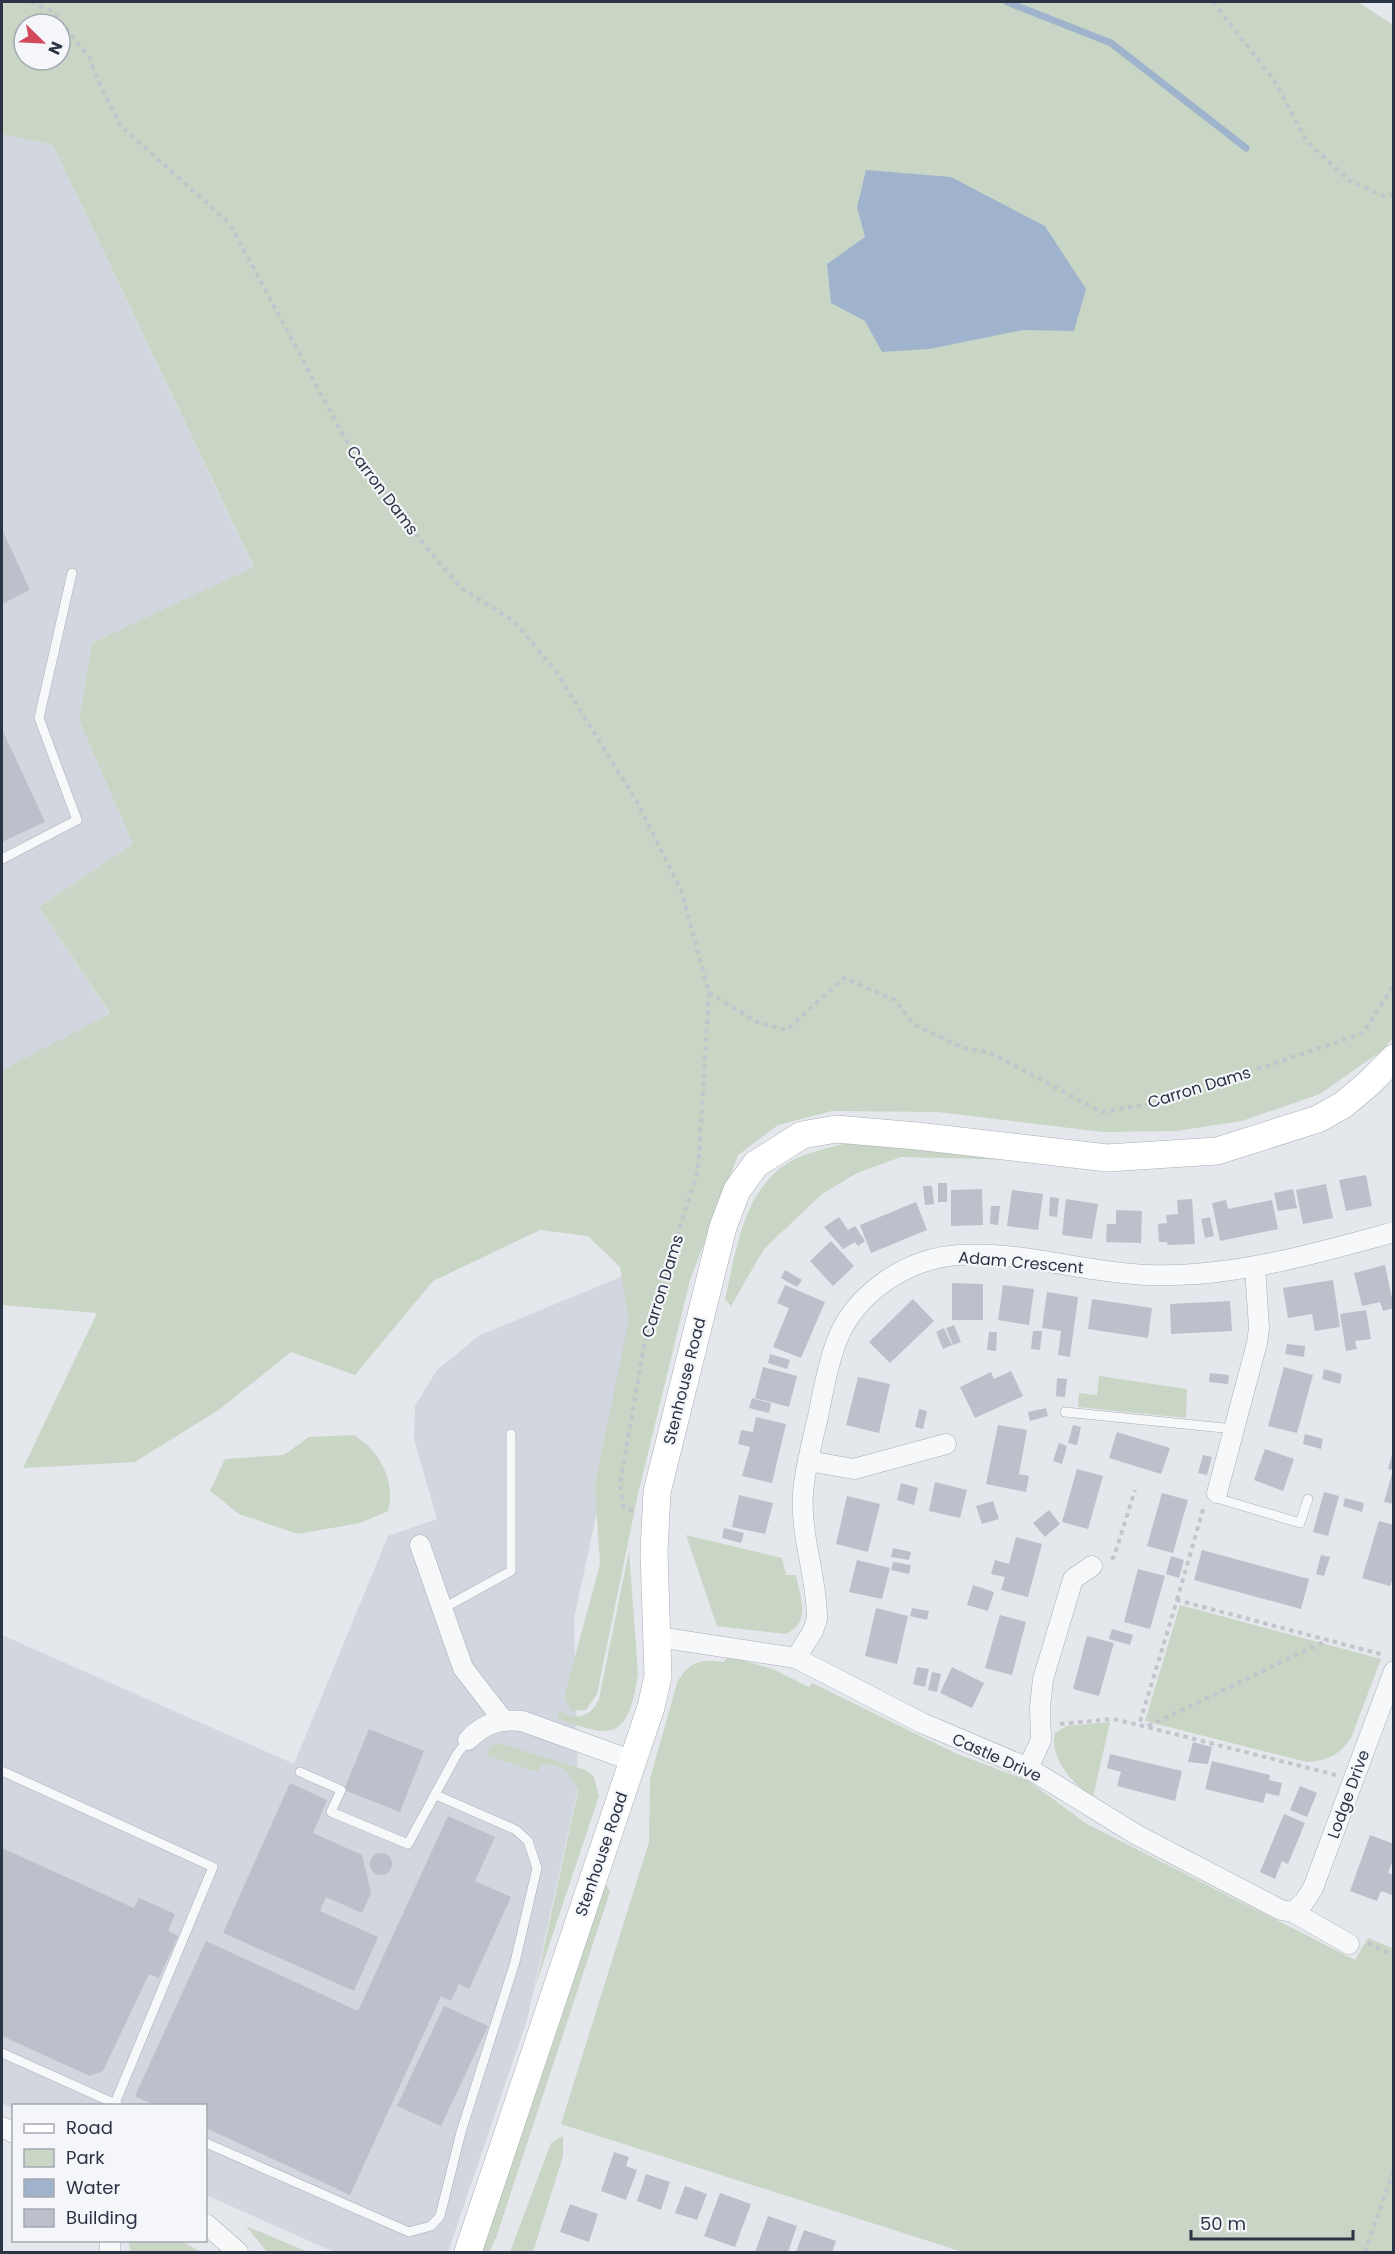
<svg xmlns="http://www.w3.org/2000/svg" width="1395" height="2254" viewBox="0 0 1395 2254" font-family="Poppins,sans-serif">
  <rect width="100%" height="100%" fill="#e4e7ec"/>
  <g fill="#d2d6de">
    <polygon points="2,134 53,145 254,568 92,643 79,720 133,844 39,907 110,1015 2,1070"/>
    <polygon points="650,1265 574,1619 578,1788 527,2020 448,2252 334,2252 206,2195 206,2106 14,2106 13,2108 2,2103 2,1635 294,1764 388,1536 437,1519 414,1439 415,1406 437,1370 480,1335"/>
  </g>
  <g fill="#c9d6c5" fill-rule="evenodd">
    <path d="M2,2h1356l35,23v1012l-9,12 -64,45 -78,27 -66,10 -73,1 -165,-20 -106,-1 -54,14 -40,30 -48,125 -52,214 -41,200 -11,16 -15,1 -7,-14 36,-133 -5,-79 34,-166 -9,-52 -32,-31 -48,-6 -107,51 -78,94 -64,-23 -71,57 -85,53 -112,6 74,-155 -95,-8v-235l108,-56 -71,-107 94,-63 -54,-124 13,-77 162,-76 -201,-422 -51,-11zM24,24h36v36h-36z"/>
    <path d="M851,1142l202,19 -152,-4 -44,16 -35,21 -58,55 -33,57 -6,-7c11,-46 17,-102 57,-132 18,-14 48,-19 69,-25z"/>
    <polygon points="1099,1376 1187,1389 1186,1418 1078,1407 1079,1393 1097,1395"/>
    <path d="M354,1435c26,16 42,46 34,76l-28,12 -62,11 -59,-20 -29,-23 15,-32 59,-4 25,-18z"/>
    <path d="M686,1535l96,23 4,17h10c4,22 16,48 -11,59l-68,-8z"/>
    <path d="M629,1551l9,123c-10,65 -24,66 -81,44l3,-8c15,12 31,7 39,-11z"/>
    <path d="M1180,1605l201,54 -30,79c-11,17 -25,23 -44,24l-162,-41z"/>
    <path d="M729,1656l46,14 34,17 3,-4 145,71 70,26 60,44 268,136 13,-22 24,10 1,-2v306h-430l-402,-128 88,-282 1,-63 27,-96c11,-21 23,-24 46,-21z"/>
    <path d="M1110,1722l-17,75c-20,-12 -44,-39 -38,-64l12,-7z"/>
    <path d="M498,1743l88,27 8,7 5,19 -63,188 42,-193c-5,-17 -20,-31 -38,-25l-3,6 -51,-17 4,-8z"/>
    <polygon points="606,1884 610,1892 496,2238 489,2252 482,2252"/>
    <polygon points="563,2136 563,2156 533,2252 510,2252 551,2143"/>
    <polygon points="246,2226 308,2252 267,2252"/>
    <polygon points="129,2241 181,2241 201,2252 130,2252"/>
  </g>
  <polygon fill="#9fb4cc" points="866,170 951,177 1045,226 1086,289 1074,331 1023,330 929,349 882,352 865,321 831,303 827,264 865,237 857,207"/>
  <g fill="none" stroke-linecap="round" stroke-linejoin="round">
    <polyline stroke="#9fb4cc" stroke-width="7" points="1007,2 1111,43 1246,148"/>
  </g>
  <g fill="#bbc0ca">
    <polygon points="2,529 30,590 2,604"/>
    <polygon points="2,729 45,822 2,842"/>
    <polygon points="1366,1175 1372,1206 1346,1211 1339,1180"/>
    <rect x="938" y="1183" width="9" height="19"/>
    <polygon points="1326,1184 1333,1218 1303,1224 1296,1190"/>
    <polygon points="923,1186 932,1186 934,1204 925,1205"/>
    <polygon points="982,1189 983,1225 951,1226 951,1190"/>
    <polygon points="1293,1189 1297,1208 1278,1211 1274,1193"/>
    <polygon points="1012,1190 1043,1194 1038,1230 1007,1226"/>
    <polygon points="1050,1197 1059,1198 1057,1217 1049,1216"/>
    <polygon points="1066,1199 1098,1204 1092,1239 1062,1235"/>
    <polygon points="1192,1199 1195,1244 1168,1245 1167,1242 1159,1242 1158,1224 1167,1223 1166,1215 1178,1214 1177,1200"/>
    <polygon points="1226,1200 1228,1209 1272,1200 1278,1229 1220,1241 1212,1203"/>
    <polygon points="916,1202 927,1230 871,1253 860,1225"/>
    <polygon points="991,1206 1000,1206 998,1225 990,1224"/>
    <polygon points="1116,1210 1142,1211 1141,1243 1106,1242 1107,1224 1116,1224"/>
    <polygon points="839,1217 848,1230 855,1226 865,1241 858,1246 855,1242 843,1249 824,1227"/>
    <polygon points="1210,1217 1214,1236 1205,1238 1201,1219"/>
    <polygon points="831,1241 854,1266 833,1286 810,1261"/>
    <polygon points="1385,1265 1394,1308 1383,1311 1380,1302 1362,1306 1354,1273"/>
    <polygon points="785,1270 802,1280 797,1287 781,1278"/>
    <polygon points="1333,1280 1340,1327 1315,1331 1312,1314 1288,1318 1283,1288"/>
    <polygon points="952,1283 983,1284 983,1320 952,1320"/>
    <polygon points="785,1285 825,1302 801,1358 773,1347 789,1308 777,1303"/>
    <polygon points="1003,1285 1034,1289 1029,1325 998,1320"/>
    <polygon points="1047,1292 1078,1297 1070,1357 1058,1355 1061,1331 1042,1328"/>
    <polygon points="913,1299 934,1321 890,1363 869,1342"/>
    <polygon points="1092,1299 1152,1308 1148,1338 1088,1329"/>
    <polygon points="1230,1301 1232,1331 1171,1334 1170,1304"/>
    <polygon points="1366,1310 1371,1339 1355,1341 1357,1349 1346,1351 1340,1314"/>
    <polygon points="954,1325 961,1342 953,1345 946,1328"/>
    <polygon points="944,1328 952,1345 943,1349 936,1332"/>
    <polygon points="1033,1331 1042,1331 1040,1350 1031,1349"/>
    <polygon points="989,1332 997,1332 996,1351 987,1350"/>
    <polygon points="1287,1344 1305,1346 1304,1357 1285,1354"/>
    <polygon points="770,1354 790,1360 787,1369 768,1363"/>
    <polygon points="763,1367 797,1376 789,1407 755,1398"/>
    <polygon points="1284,1367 1313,1375 1297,1433 1268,1426"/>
    <polygon points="1324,1369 1342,1374 1340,1384 1322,1379"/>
    <polygon points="1011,1371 1023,1396 975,1418 960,1387 991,1372 994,1379"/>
    <polygon points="1210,1373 1229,1375 1228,1384 1209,1382"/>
    <polygon points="858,1377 890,1384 879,1433 846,1425"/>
    <polygon points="1057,1378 1067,1379 1065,1397 1056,1396"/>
    <polygon points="752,1398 771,1403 769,1413 749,1408"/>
    <polygon points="1046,1408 1048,1416 1030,1421 1028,1412"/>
    <polygon points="919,1409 927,1411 923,1429 915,1427"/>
    <polygon points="756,1417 786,1424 772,1483 742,1476 750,1447 738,1444 741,1430 753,1432"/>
    <polygon points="998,1425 1027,1430 1019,1474 1029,1476 1026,1492 986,1484"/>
    <polygon points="1073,1425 1081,1427 1077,1445 1068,1443"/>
    <polygon points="1117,1432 1170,1448 1161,1474 1109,1458"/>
    <polygon points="1305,1434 1323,1439 1321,1449 1303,1444"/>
    <polygon points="1059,1443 1067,1446 1062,1464 1053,1461"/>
    <polygon points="1265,1449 1294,1459 1283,1491 1254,1480"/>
    <polygon points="1393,1451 1394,1451 1394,1504 1384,1502 1393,1470 1388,1469"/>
    <polygon points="1203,1455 1212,1457 1207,1475 1198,1473"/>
    <polygon points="1077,1469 1103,1476 1088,1529 1062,1522"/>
    <polygon points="935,1482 967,1490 960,1518 929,1511"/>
    <polygon points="901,1483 918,1488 914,1505 897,1500"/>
    <polygon points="1324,1492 1339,1496 1328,1536 1313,1532"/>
    <polygon points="1162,1493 1188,1500 1173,1553 1147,1546"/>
    <polygon points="739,1495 773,1503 765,1534 732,1527"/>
    <polygon points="847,1496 880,1504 868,1552 836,1544"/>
    <polygon points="1345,1498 1364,1503 1362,1512 1343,1506"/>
    <polygon points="993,1501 999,1519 982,1524 976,1506"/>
    <polygon points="1049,1510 1060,1524 1045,1537 1033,1523"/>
    <polygon points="1379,1521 1394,1525 1394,1575 1390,1586 1362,1578"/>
    <polygon points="724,1528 744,1533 741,1543 722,1538"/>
    <polygon points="1016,1537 1042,1544 1028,1597 1001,1590 1005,1577 991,1574 995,1560 1009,1564"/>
    <polygon points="893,1548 911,1552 909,1560 891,1557"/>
    <polygon points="1202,1550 1309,1579 1301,1609 1194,1580"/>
    <polygon points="1321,1555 1330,1557 1324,1576 1316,1574"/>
    <polygon points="1171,1556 1184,1560 1179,1578 1166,1574"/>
    <polygon points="857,1560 890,1568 882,1599 849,1592"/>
    <polygon points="893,1562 911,1565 909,1574 891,1570"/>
    <polygon points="1138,1569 1165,1576 1150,1629 1124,1622"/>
    <polygon points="973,1585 994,1592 988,1611 967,1605"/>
    <polygon points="876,1608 908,1616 897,1664 865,1656"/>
    <polygon points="912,1608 929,1611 927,1620 910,1616"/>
    <polygon points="1000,1615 1026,1622 1012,1675 985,1668"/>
    <polygon points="1112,1629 1133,1635 1130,1645 1109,1639"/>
    <polygon points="1087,1636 1114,1643 1099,1696 1073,1689"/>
    <polygon points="917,1667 929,1669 925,1687 913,1684"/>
    <polygon points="952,1667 984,1683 972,1708 940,1693"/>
    <polygon points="932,1672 941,1674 937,1692 928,1690"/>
    <polygon points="369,1729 424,1751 400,1812 344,1790"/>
    <polygon points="1193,1742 1212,1747 1208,1764 1188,1762"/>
    <polygon points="1110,1754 1182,1771 1175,1801 1117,1786 1121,1772 1107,1768"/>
    <polygon points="1212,1761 1270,1775 1269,1780 1282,1783 1279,1796 1266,1793 1263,1803 1205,1789"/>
    <polygon points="290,1783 327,1800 313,1833 362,1855 371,1893 362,1913 326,1897 320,1911 378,1937 354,1991 223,1933"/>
    <polygon points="1300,1786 1317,1793 1307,1817 1290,1810"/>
    <polygon points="1284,1814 1305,1823 1288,1864 1282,1861 1275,1879 1260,1872"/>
    <polygon points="448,1816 495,1837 475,1881 511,1897 469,1989 459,1984 451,2001 441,1996 350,2195 206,2128 206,2106 156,2106 135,2096 206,1941 358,2011"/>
    <polygon points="1370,1835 1394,1844 1394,1857 1388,1873 1394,1875 1394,1892 1392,1895 1381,1891 1377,1901 1350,1891"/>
    <polygon points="2,1848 134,1908 139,1898 175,1914 168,1931 178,1936 159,1978 149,1974 103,2071 90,2076 2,2036"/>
    <circle cx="381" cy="1864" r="11"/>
    <polygon points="444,2006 488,2026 441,2126 397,2106"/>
    <polygon points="614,2152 629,2157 626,2166 637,2170 626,2200 601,2191"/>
    <polygon points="646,2174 670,2182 661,2210 637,2201"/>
    <polygon points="685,2186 707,2194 697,2220 675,2213"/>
    <polygon points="720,2193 751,2204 735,2247 704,2236"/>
    <polygon points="570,2204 598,2214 589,2242 560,2232"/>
    <polygon points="768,2216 797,2226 788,2252 755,2252"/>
    <polygon points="804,2230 836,2241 832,2252 796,2252"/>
  </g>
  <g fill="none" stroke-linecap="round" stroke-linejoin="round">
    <g stroke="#a9aeb7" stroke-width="10">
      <g id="lane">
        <polyline points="2,859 77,820 39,718 72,573"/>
        <polyline points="1065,1412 1234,1429"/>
        <polyline points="1217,1493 1223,1500 1300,1523 1308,1499"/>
        <polyline points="442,1609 511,1571 511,1434"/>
        <polyline points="2,1771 213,1867 115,2103"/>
        <polyline points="300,1772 341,1790 331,1812 408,1844 457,1754 468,1740"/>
        <polyline points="2,2053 118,2105"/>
        <polyline points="206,2143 409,2232 431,2226 440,2216 461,2132 515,1962 537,1868 528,1841 516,1830 436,1795"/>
      </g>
    </g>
    <g stroke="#a9aeb7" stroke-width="21">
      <g id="street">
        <polyline points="808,1461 854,1469 946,1444"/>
        <polyline points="1217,1493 1257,1343 1259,1328 1255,1267"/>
        <polyline points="420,1545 463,1668 503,1720"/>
        <polyline points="658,1637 796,1658 922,1723 1028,1768 1137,1835 1281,1910 1293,1912 1349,1944"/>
        <path d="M796,1658l17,-27 4,-12c0,-43 -17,-83 -14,-126 2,-25 9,-51 15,-76 5,-25 9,-50 18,-74 18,-50 72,-85 123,-88 63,-4 127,18 190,20 82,3 165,-21 245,-43"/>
        <path d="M468,1740c16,-17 32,-21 54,-19l111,40"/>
        <polyline points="1028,1768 1041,1740 1040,1707 1043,1679 1073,1579 1092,1566"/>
        <polyline points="1293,1912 1304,1902 1313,1888 1394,1671"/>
        <polyline points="2,2127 14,2133"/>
        <polyline points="206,2224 238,2252"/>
        <polyline points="110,2240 110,2252"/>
      </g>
    </g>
    <g stroke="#a9aeb7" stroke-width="28">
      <polyline id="secondary" points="468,2252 651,1707 658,1676 654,1552 657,1492 723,1227 737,1190 756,1164 802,1135 836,1129 917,1136 1107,1158 1217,1151 1318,1119 1343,1105 1368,1084 1394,1058"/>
    </g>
    <g stroke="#c2c5cb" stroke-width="4" stroke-dasharray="4.5 4.5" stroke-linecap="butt">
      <polyline points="31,2 52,11 89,57 100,85 121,126 230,224 344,437 426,547 460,587 515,622 557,673 637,802 681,890 709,993 759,1023 787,1030 844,978 895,1000 913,1024 966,1049 988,1052 1102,1112 1161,1102 1221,1079 1264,1067 1363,1033 1394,985"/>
      <polyline points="1213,2 1274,80 1308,143 1350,181 1384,196 1394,194"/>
      <polyline points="633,1511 623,1506 620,1484 647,1329 698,1171 709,993"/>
      <polyline points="1111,1559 1114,1557 1135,1490"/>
      <polyline points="1177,1600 1204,1506"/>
      <polyline points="1060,1724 1113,1719 1139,1725"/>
      <polyline points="1148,1726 1328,1640"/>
      <polyline points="1336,1775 1139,1725 1177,1600 1384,1655"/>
      <polyline points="1368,1943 1394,1956"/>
      <polyline points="1365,2252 1394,2169"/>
    </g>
    <use href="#lane" stroke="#f7f8fa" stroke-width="9"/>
    <use href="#street" stroke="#f7f8fa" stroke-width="20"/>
    <use href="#secondary" stroke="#fff" stroke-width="27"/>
  </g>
  <g text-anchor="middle" stroke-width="4.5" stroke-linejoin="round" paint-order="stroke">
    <g font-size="16" fill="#2b3445" stroke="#f4f6f9">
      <text transform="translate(383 490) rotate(53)" y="6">Carron Dams</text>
      <text transform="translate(1199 1087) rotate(-17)" y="6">Carron Dams</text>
      <text transform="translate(1021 1262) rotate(5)" y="6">Adam Crescent</text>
      <text transform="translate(662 1286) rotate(-73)" y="6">Carron Dams</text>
      <text transform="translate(684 1381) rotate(-76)" y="6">Stenhouse Road</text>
      <text transform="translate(997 1757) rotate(24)" y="6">Castle Drive</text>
      <text transform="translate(1348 1794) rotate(-70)" y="6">Lodge Drive</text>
      <text transform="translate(601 1854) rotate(-71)" y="6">Stenhouse Road</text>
    </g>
  </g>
  <rect width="1395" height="2254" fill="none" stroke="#2b3445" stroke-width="6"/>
  <rect x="12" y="2104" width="195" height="138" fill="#f4f6f9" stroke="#a4a8b1" stroke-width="1.5"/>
  <rect x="24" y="2124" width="30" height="9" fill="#ffffff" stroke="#a4a8b1" stroke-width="1.5"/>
  <text x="66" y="2134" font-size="18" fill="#2b3445">Road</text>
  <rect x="24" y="2149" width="30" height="18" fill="#c9d6c5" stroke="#a4a8b1" stroke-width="1.5"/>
  <text x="66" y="2164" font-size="18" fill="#2b3445">Park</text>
  <rect x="24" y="2179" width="30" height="18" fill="#9fb4cc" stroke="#a4a8b1" stroke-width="1.5"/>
  <text x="66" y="2194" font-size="18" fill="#2b3445">Water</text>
  <rect x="24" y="2209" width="30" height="18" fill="#bbc0ca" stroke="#a4a8b1" stroke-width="1.5"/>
  <text x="66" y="2224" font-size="18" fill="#2b3445">Building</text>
  <g transform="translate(42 42) rotate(114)"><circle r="28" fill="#f4f6f9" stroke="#a4a8b1" stroke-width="1.5"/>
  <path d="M0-4.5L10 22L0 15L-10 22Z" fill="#d1495b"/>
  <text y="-9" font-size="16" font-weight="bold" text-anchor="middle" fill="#2b3445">N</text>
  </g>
  <path d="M1191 2230v9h162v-9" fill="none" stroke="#2b3445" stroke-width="3"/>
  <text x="1200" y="2230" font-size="18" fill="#2b3445" stroke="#f4f6f9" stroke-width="4.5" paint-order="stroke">50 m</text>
</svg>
